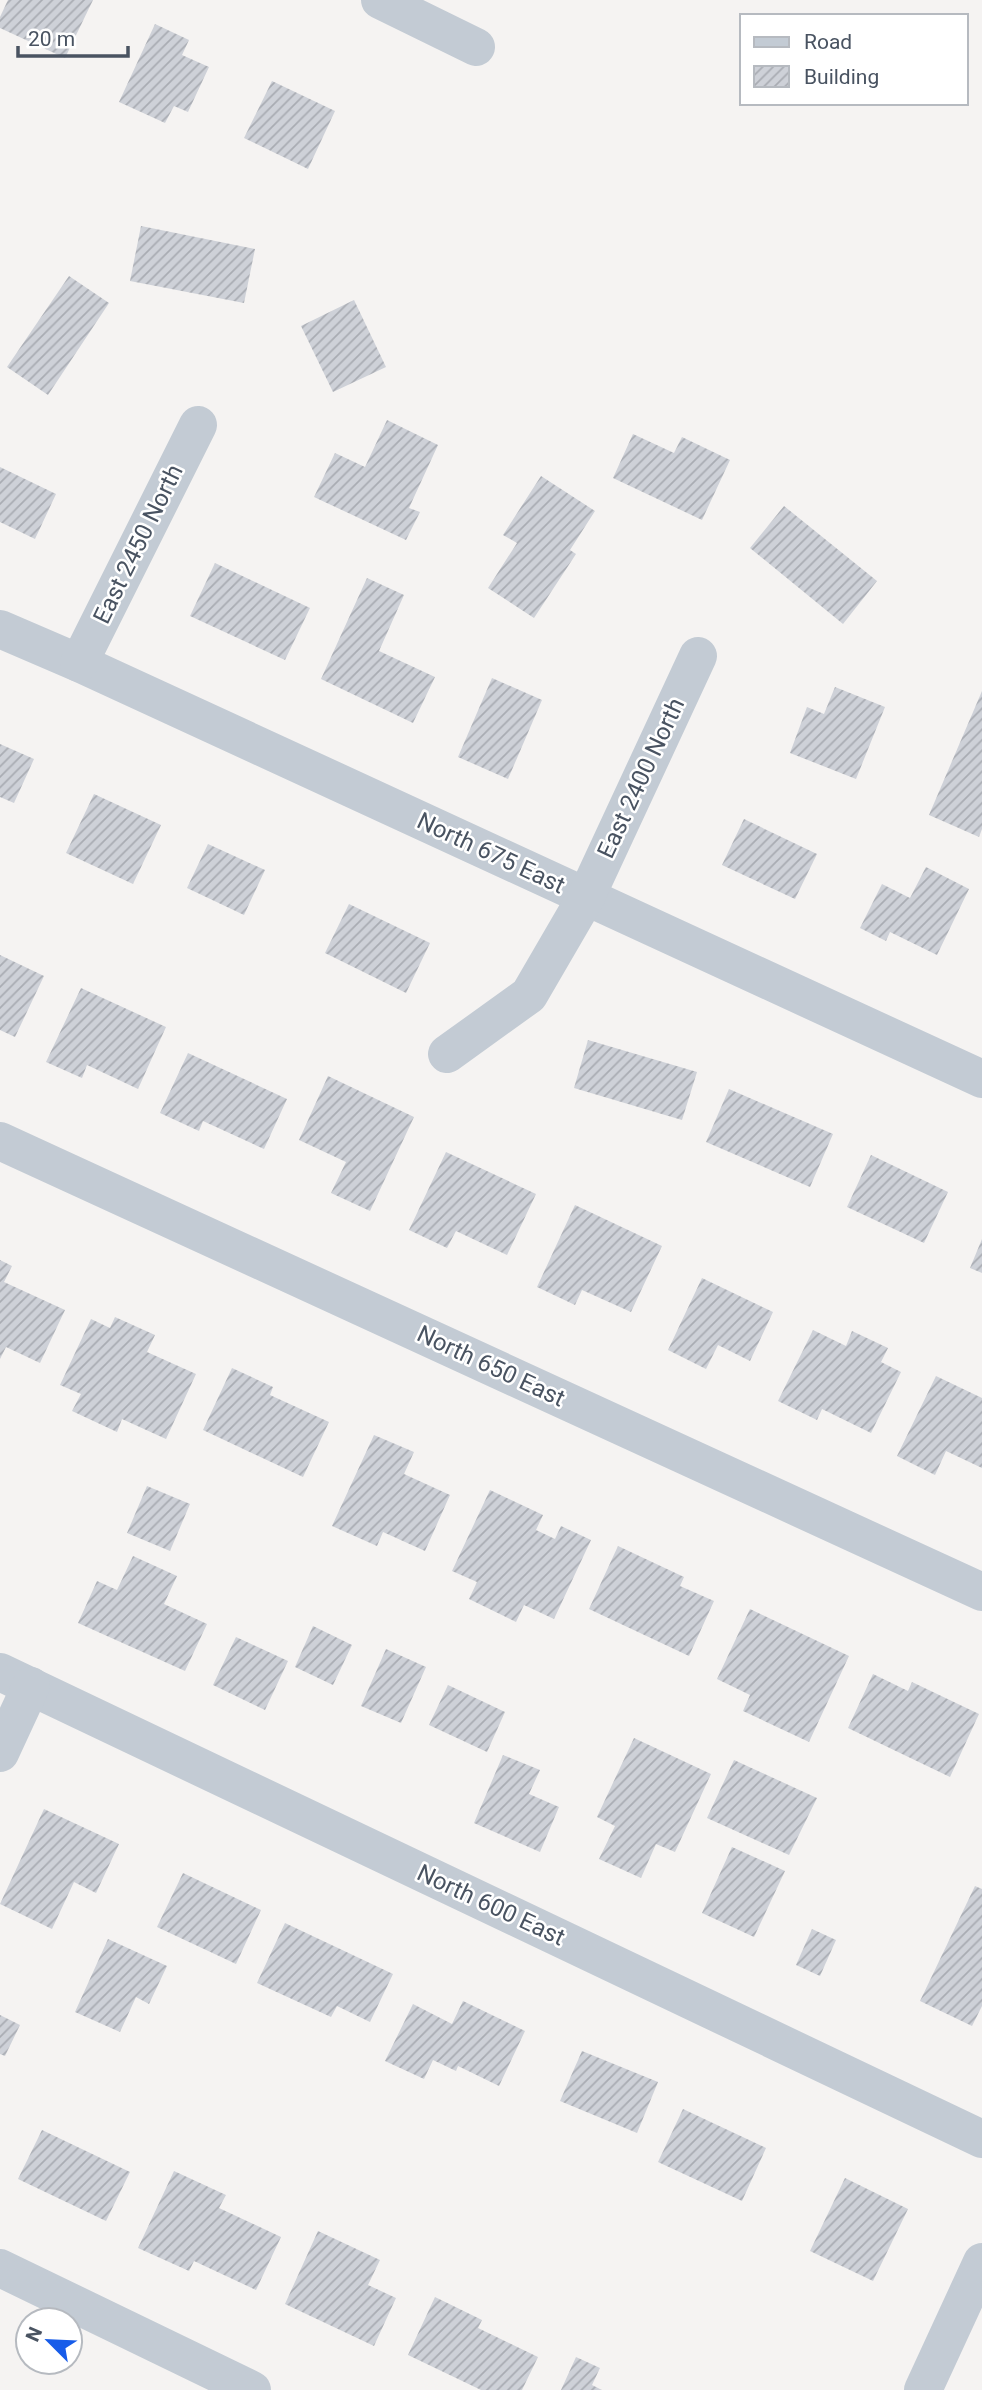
<svg xmlns="http://www.w3.org/2000/svg" width="982" height="2390" viewBox="0 0 982 2390" font-family="Roboto,sans-serif">
  <defs>
    <pattern id="building-hatch" width="6" height="6" patternUnits="userSpaceOnUse" patternTransform="scale(1.75)"><rect width="6" height="6" fill="#ced1d8"/><path d="M-1 1l2-2M0 6l6-6M5 7l2-2" fill="none" stroke="#a9acb3"/></pattern>
  </defs>
  <rect width="100%" height="100%" fill="#f5f3f2"/>
  <g fill="url(#building-hatch)">
    <polygon points="8,0 93,0 65,58 0,28 0,17"/>
    <polygon points="155,24 189,40 182,55 209,67 188,112 174,106 165,123 119,102"/>
    <polygon points="272,81 335,111 308,169 244,138"/>
    <polygon points="141,226 255,249 244,303 130,281"/>
    <polygon points="69,276 109,303 48,395 7,367"/>
    <polygon points="354,300 386,367 333,392 301,326"/>
    <polygon points="387,420 438,445 409,508 420,512 406,540 314,497 335,453 365,467"/>
    <polygon points="633,434 674,453 682,437 730,460 702,520 613,478"/>
    <polygon points="0,467 56,494 35,539 0,522"/>
    <polygon points="541,476 595,511 570,550 576,554 534,618 488,588 517,543 503,535"/>
    <polygon points="784,506 877,581 843,624 750,548"/>
    <polygon points="215,563 310,608 285,660 190,616"/>
    <polygon points="367,578 404,595 379,651 435,677 413,723 321,679"/>
    <polygon points="492,678 542,700 508,779 458,757"/>
    <polygon points="835,687 885,707 856,779 790,753 807,707 824,714"/>
    <polygon points="982,691 982,829 979,837 929,815"/>
    <polygon points="0,744 34,759 14,803 0,797"/>
    <polygon points="94,794 161,825 133,884 66,853"/>
    <polygon points="744,819 817,854 795,899 722,865"/>
    <polygon points="208,844 265,870 244,915 187,888"/>
    <polygon points="926,867 969,889 937,955 890,932 886,941 860,928 882,884 910,898"/>
    <polygon points="349,904 430,943 406,993 325,953"/>
    <polygon points="0,955 44,976 15,1037 0,1030"/>
    <polygon points="81,988 166,1027 138,1089 87,1065 82,1078 46,1062"/>
    <polygon points="588,1040 697,1072 682,1120 574,1088"/>
    <polygon points="188,1053 287,1099 264,1149 203,1121 199,1131 160,1113"/>
    <polygon points="328,1076 414,1117 370,1211 331,1193 346,1162 299,1140"/>
    <polygon points="729,1089 833,1134 810,1187 706,1142"/>
    <polygon points="446,1152 536,1194 507,1255 456,1231 447,1248 409,1230"/>
    <polygon points="871,1155 948,1192 924,1243 847,1207"/>
    <polygon points="575,1205 662,1246 631,1312 582,1290 575,1305 537,1287"/>
    <polygon points="982,1239 982,1273 970,1268"/>
    <polygon points="0,1260 12,1266 4,1282 65,1310 40,1363 6,1347 0,1359"/>
    <polygon points="702,1278 773,1312 750,1361 718,1345 706,1369 668,1350"/>
    <polygon points="115,1317 155,1335 147,1352 196,1374 166,1439 122,1419 117,1432 72,1411 81,1394 60,1385 91,1319 110,1328"/>
    <polygon points="813,1330 846,1346 852,1331 888,1348 881,1362 901,1372 871,1433 822,1409 817,1420 778,1401"/>
    <polygon points="232,1368 273,1387 270,1395 329,1422 303,1477 203,1430"/>
    <polygon points="936,1376 982,1398 982,1468 946,1451 935,1475 897,1456"/>
    <polygon points="374,1435 414,1452 404,1474 450,1495 425,1551 383,1532 377,1546 332,1526"/>
    <polygon points="147,1486 190,1504 170,1551 127,1533"/>
    <polygon points="490,1490 543,1515 536,1530 555,1539 561,1526 591,1540 554,1619 524,1605 516,1622 469,1599 477,1582 452,1571"/>
    <polygon points="618,1546 684,1577 680,1586 714,1601 689,1656 589,1609"/>
    <polygon points="133,1556 177,1576 164,1604 207,1624 185,1671 78,1623 97,1581 117,1590"/>
    <polygon points="750,1609 849,1656 809,1742 743,1711 750,1695 717,1679"/>
    <polygon points="313,1626 352,1645 333,1685 295,1667"/>
    <polygon points="236,1637 288,1661 265,1710 213,1685"/>
    <polygon points="386,1649 426,1667 401,1723 361,1706"/>
    <polygon points="873,1674 908,1691 912,1682 979,1714 950,1777 848,1728"/>
    <polygon points="448,1685 505,1712 487,1752 429,1725"/>
    <polygon points="634,1738 711,1774 675,1852 656,1844 641,1878 599,1859 615,1826 597,1817"/>
    <polygon points="503,1755 540,1770 529,1794 559,1807 540,1852 474,1823"/>
    <polygon points="734,1760 817,1798 789,1855 707,1818"/>
    <polygon points="44,1809 119,1844 96,1893 74,1882 52,1929 0,1904"/>
    <polygon points="732,1847 785,1871 754,1937 702,1913"/>
    <polygon points="183,1873 261,1910 236,1964 157,1927"/>
    <polygon points="975,1886 982,1889 982,2006 972,2026 920,2001"/>
    <polygon points="285,1923 393,1974 370,2022 337,2006 331,2017 257,1983"/>
    <polygon points="812,1929 836,1940 820,1976 796,1965"/>
    <polygon points="108,1939 167,1966 149,2004 136,1997 120,2032 75,2012"/>
    <polygon points="463,2001 525,2031 499,2086 458,2066 456,2071 433,2060 424,2079 385,2061 413,2004 452,2024"/>
    <polygon points="0,2015 20,2025 5,2056 0,2054"/>
    <polygon points="582,2051 658,2082 637,2133 560,2101"/>
    <polygon points="683,2109 766,2148 742,2201 658,2162"/>
    <polygon points="42,2130 130,2172 106,2221 18,2179"/>
    <polygon points="174,2171 226,2195 219,2208 281,2237 256,2290 194,2261 189,2271 138,2248"/>
    <polygon points="845,2178 908,2209 873,2281 810,2251"/>
    <polygon points="318,2231 380,2260 368,2285 396,2298 374,2346 285,2304"/>
    <polygon points="435,2297 482,2320 478,2328 538,2357 522,2390 481,2390 408,2355"/>
    <polygon points="576,2357 600,2368 592,2385 602,2390 561,2390"/>
  </g>
  <g fill="none" stroke-linecap="round" stroke-linejoin="round">
    <g stroke="#c3cbd4" stroke-width="38">
      <polyline points="380,0 476,47"/>
      <polyline points="0,629 79,663 982,1079"/>
      <polyline points="79,663 198,425"/>
      <polyline points="447,1054 529,995 586,897 698,656"/>
      <polyline points="0,1141 982,1592"/>
      <polyline points="0,1672 982,2139"/>
      <polyline points="0,1753 31,1686"/>
      <polyline points="0,2268 252,2390"/>
      <polyline points="923,2390 982,2262"/>
    </g>
  </g>
  <g text-anchor="middle" stroke-width="5" stroke-linejoin="round" paint-order="stroke">
    <g font-size="24" fill="#495361" stroke="#fff">
      <text transform="translate(138 544) rotate(-64)" y="8">East 2450 North</text>
      <text transform="translate(641 778) rotate(-65)" y="8">East 2400 North</text>
      <text transform="translate(491 853) rotate(25)" y="8">North 675 East</text>
      <text transform="translate(491 1366) rotate(25)" y="8">North 650 East</text>
      <text transform="translate(491 1905) rotate(25)" y="8">North 600 East</text>
    </g>
  </g>
  <rect x="740" y="14" width="228" height="91" fill="#ffffff" stroke="#b6bac0" stroke-width="2"/>
  <rect x="754" y="37" width="35" height="10" fill="#c3cbd4" stroke="#b6bac0" stroke-width="2"/>
  <text x="804" y="49" font-size="21" fill="#495361">Road</text>
  <rect x="754" y="66" width="35" height="21" fill="url(#building-hatch)" stroke="#b6bac0" stroke-width="2"/>
  <text x="804" y="84" font-size="21" fill="#495361">Building</text>
  <g transform="translate(49 2341) rotate(294)"><circle r="33" fill="#ffffff" stroke="#b6bac0" stroke-width="2"/>
  <path d="M0-5L12 26L0 18L-12 26Z" fill="#175ce9"/>
  <text y="-10" font-size="19" font-weight="bold" text-anchor="middle" fill="#495361">N</text>
  </g>
  <path d="M18 46v10h110v-10" fill="none" stroke="#495361" stroke-width="3.5"/>
  <text x="28" y="46" font-size="21" fill="#495361" stroke="#ffffff" stroke-width="5" paint-order="stroke">20 m</text>
</svg>
